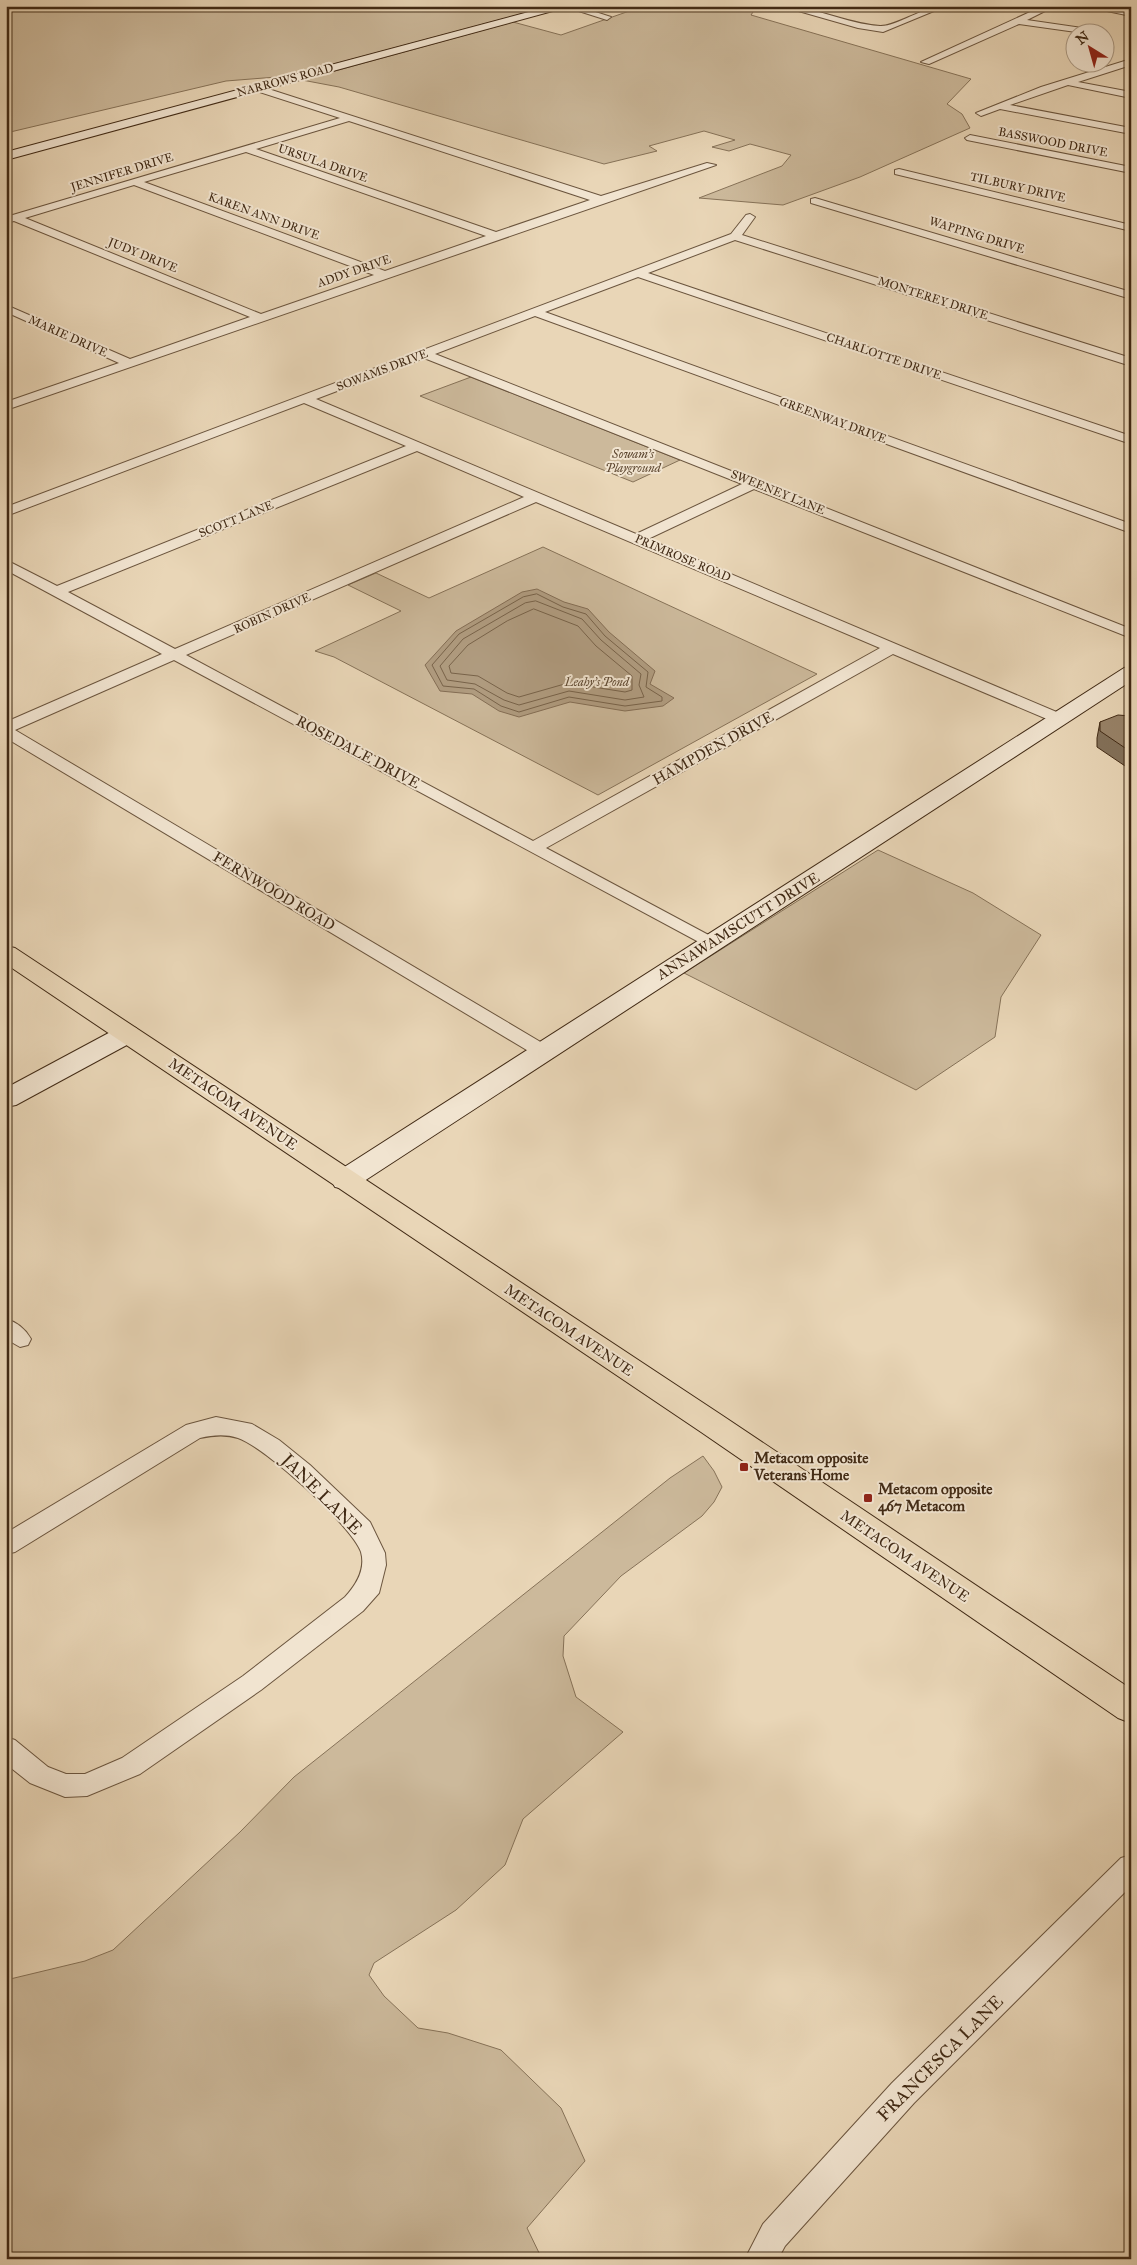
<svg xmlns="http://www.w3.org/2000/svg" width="1137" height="2265" viewBox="0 0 1137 2265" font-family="'IM FELL Great Primer',serif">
  <rect width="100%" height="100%" fill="#e9d6b7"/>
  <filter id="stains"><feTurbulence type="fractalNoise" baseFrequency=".004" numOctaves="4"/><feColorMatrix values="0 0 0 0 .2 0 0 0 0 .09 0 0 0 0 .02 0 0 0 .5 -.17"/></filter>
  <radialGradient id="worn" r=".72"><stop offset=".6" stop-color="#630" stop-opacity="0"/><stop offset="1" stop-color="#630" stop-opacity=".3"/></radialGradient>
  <g fill="#ccb99b" stroke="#867258">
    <polygon points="6,6 551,6 289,76 226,81 6,133"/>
    <polygon points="624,6 757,6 751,15 971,79 947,104 962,114 970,128 860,177 783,205 699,198 782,166 791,155 750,144 729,151 712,147 735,140 704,131 649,146 657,151 604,164 339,87 302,80 513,22 561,35 635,9"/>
    <polygon points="471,377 680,460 633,482 420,396"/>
    <polygon points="543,547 817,674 598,795 334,657 315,651 401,611 348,585 376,573 429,598"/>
    <polygon points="878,850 973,893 1041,935 1001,997 995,1037 916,1090 684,973"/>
    <polygon points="703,1456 714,1471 722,1487 714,1502 702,1516 621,1576 564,1636 563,1656 576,1697 623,1732 523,1819 505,1865 456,1910 374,1963 369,1975 384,1996 418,2028 448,2033 501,2050 561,2108 585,2161 527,2228 542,2259 6,2259 6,1980 85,1961 113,1950 240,1832 294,1777 670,1478"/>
  </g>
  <polygon fill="#b09c80" stroke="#846e55" points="537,589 564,602 588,609 609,632 655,671 650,684 674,698 663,706 625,711 570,702 519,717 499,711 472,694 440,691 425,665 456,631 522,592"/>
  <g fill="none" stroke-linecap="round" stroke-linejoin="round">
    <g stroke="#78634a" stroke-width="1">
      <polygon points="537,594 563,607 586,614 605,636 648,672 646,687 662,697 662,701 625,706 569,697 519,712 501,706 474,689 443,686 432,665 459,634 523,597"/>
      <polygon points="536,601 582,619 601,640 641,674 639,685 644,697 625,700 569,691 519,705 504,700 475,684 447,680 440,666 463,639 525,603"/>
      <polygon points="534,609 578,626 596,646 632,676 632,690 625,692 568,683 519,697 507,693 478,676 451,673 449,666 468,645 507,621"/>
    </g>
    <g stroke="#6b553e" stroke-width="2">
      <g id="street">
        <polygon points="563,6 577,6 611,17 607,20"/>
        <path d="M781,6c34,0 65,18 99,20 16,1 43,-20 66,-20l-63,26 -25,-4z"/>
        <polygon points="1043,6 1055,6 1027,20 1089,29 1093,32 1076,32 1019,24 929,64 921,62"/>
        <polygon points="1083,6 1105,6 1131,10 1131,16"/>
        <polygon points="1131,59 1131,65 1078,82 1131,92 1131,98 1068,85 1010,105 1131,128 1131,134 1000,109 981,116 976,113 1041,87"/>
        <path d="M256,85l345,111 106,-33 9,2 -710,245v-8l113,-39 -113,-51v-7l124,54 120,-42 -236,-96 -8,2v-6l334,-99 -87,-28v-4zM349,121l241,79 -94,32 -240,-83zM246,152l240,84 -101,35 -241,-89zM134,185l240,90 -113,39 -236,-96z"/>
        <polygon points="970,135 1131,167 1131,173 967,140 965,138"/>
        <polygon points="899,169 1131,225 1131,231 895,174 895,170"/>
        <polygon points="815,198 1131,292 1131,299 811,203 811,199"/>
        <path d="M750,214l5,3 -13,18 389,123v8l-396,-126 -87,33 483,163v8l-493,-167 -93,35 586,212v9l-596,-217 -100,38 319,126h7l2,3 368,146v9l-377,-149 -106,50 418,177 2,3 -2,3h-12l-161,-68 -347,194 170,91 3,4 -3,4 -6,1 -536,-288 -159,70 534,317 3,4 -3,4h-14l-529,-317v-16l156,-68 -156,-84v-10l51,26 349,-140 -102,-43 -298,113v-9l725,-273 15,-19zM424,358l318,126 -106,50 -320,-135zM417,451l107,46 -349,152 -107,-57zM536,502l344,146 -347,193 -347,-186z"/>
        <path d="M6,1319c11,3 20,11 25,20l-3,6 -8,2 -14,-8z"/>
        <path d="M216,1417l36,7 27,16 31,25 60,57 15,31 1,12 -7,28 -16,18 -102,79 -121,84 -53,22 -22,1 -35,-14 -24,-19v-27l9,3 33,27 18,7h19l37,-16 121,-82 102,-79c11,-12 21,-27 16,-45 -9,-26 -96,-105 -123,-114 -12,-4 -25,-3 -38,0l-185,114 -9,2v-21l180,-108z"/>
        <polygon points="1131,1855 1131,1886 914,2103 785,2246 778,2259 745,2259 763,2224 892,2083 1121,1858"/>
      </g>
    </g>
    <g stroke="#412a15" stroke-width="2">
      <g id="secondary">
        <polygon points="551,6 571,6 6,160 6,152"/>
        <polygon points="1131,666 1131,681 355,1187 345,1189 335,1187 331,1180 335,1173 1124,668"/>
        <polygon points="127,1026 136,1028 140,1034 136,1040 16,1105 6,1107 6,1088 118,1028"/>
      </g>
    </g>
    <g stroke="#412a15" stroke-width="2">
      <polygon id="primary" points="6,946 15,948 723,1416 1131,1689 1131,1723 1118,1718 701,1432 6,964"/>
    </g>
    <use href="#street" fill="#f1e4d0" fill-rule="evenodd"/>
    <use href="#secondary" fill="#f1e4d0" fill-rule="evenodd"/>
    <use href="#primary" fill="#e9d6b7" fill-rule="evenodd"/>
  </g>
  <polygon fill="#83715a" stroke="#412a15" points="1131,716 1131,770 1097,747 1097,738 1100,722"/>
  <polygon fill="#988369" stroke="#412a15" points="1118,715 1131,716 1131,752 1100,731 1100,722"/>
  <g fill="#8f2418" stroke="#f1e4d0" stroke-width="2">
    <rect x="739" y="1462" width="10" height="10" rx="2.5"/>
    <rect x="863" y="1493" width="10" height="10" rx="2.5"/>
  </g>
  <g text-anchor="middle" stroke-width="4" stroke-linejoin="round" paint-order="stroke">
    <g font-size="12" fill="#412a15" stroke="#f1e4d0">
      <text transform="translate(285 80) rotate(-15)" y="4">NARROWS ROAD</text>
      <text transform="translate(1053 142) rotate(11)" y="4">BASSWOOD DRIVE</text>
      <text transform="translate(323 163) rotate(19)" y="4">URSULA DRIVE</text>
      <text transform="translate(122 172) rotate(-17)" y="4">JENNIFER DRIVE</text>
      <text transform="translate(1018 187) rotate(13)" y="4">TILBURY DRIVE</text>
      <text transform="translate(264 216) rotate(20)" y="4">KAREN ANN DRIVE</text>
      <text transform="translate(977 235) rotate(17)" y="4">WAPPING DRIVE</text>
      <text transform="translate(143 255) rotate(22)" y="4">JUDY DRIVE</text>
      <text transform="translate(354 271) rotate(-19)" y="4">ADDY DRIVE</text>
      <text transform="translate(933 298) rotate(18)" y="4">MONTEREY DRIVE</text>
      <text transform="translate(68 336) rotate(24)" y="4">MARIE DRIVE</text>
      <text transform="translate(884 356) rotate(19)" y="4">CHARLOTTE DRIVE</text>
      <text transform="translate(382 370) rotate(-21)" y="4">SOWAMS DRIVE</text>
      <text transform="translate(833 420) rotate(20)" y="4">GREENWAY DRIVE</text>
      <text transform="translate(778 492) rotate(22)" y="4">SWEENEY LANE</text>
      <text transform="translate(236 519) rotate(-22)" y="4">SCOTT LANE</text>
      <text transform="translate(683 558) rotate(23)" y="4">PRIMROSE ROAD</text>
      <text transform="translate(272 613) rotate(-24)" y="4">ROBIN DRIVE</text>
    </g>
    <g font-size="12" font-style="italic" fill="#5d4730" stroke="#f1e4d0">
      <text x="633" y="458">Sowam's<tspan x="633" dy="14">Playground</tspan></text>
      <text x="597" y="686">Leahy's Pond</text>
    </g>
    <g font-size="15" fill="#412a15" stroke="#f1e4d0">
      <text transform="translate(713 748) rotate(-29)" y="5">HAMPDEN DRIVE</text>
      <text transform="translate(358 752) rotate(28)" y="5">ROSEDALE DRIVE</text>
      <text transform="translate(274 891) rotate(31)" y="5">FERNWOOD ROAD</text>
      <text transform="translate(738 926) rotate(-32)" y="5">ANNAWAMSCUTT DRIVE</text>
      <text transform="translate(233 1104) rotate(34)" y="5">METACOM AVENUE</text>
      <text transform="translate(569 1330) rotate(34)" y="5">METACOM AVENUE</text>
      <text transform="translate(905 1556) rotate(34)" y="5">METACOM AVENUE</text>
    </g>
    <g font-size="15" font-weight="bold" fill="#412a15" stroke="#f1e4d0" text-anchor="start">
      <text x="754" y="1463">Metacom opposite<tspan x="754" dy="17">Veterans Home</tspan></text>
      <text x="878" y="1494">Metacom opposite<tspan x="878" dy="17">467 Metacom</tspan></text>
    </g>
    <g font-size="18" fill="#412a15" stroke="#f1e4d0">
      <text transform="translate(322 1494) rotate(45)" y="6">JANE LANE</text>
      <text transform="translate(940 2058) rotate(-45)" y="6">FRANCESCA LANE</text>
    </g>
  </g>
  <rect width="1137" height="2265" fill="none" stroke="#e9d6b7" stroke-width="25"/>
  <rect x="8" y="8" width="1122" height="2250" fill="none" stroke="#412a15" stroke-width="2.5"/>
  <rect x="12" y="12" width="1112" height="2240" fill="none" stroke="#412a15"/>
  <g transform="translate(1090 48) rotate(323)"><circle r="24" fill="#f1e4d0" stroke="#ab9a85"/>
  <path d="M0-4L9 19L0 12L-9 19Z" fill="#8f2418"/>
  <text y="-8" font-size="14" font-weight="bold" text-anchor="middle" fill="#412a15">N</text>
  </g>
  <rect width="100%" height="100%" filter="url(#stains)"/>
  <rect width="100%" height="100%" fill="url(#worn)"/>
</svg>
